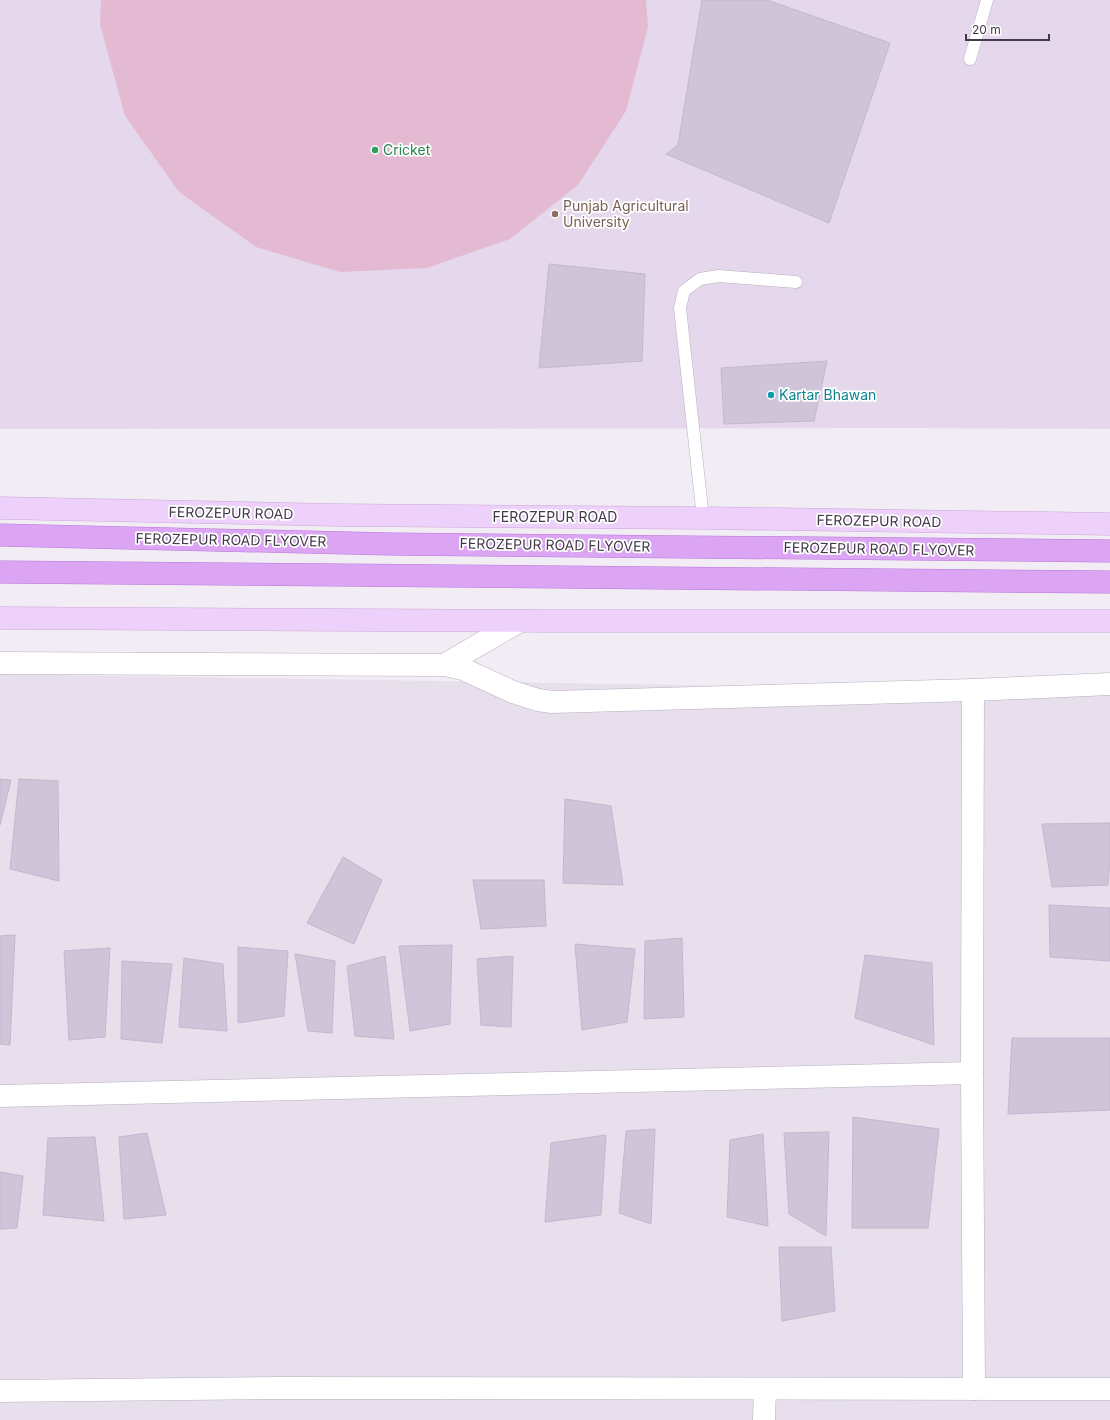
<svg xmlns="http://www.w3.org/2000/svg" width="1110" height="1420" viewBox="0 0 1110 1420" font-family="Inter,sans-serif">
  <rect width="100%" height="100%" fill="#f2ecf4"/>
  <polygon fill="#e7dfec" points="0,674 1110,692 1110,1420 0,1420"/>
  <polygon fill="#e5d8ec" points="0,0 1110,0 1110,429 895,428 0,429"/>
  <polygon fill="#e4bad2" points="101,0 646,0 648,27 626,111 578,185 510,239 427,268 340,272 256,247 179,192 125,116 100,25"/>
  <g fill="#d0c5d8" stroke="#c4b6cf">
    <polygon points="702,0 767,0 890,43 829,223 666,154 678,145"/>
    <polygon points="549,264 645,274 642,361 539,368"/>
    <polygon points="827,361 814,421 724,424 721,368"/>
    <polygon points="0,779 11,780 0,825"/>
    <polygon points="19,779 58,781 59,881 10,869"/>
    <polygon points="565,799 611,806 623,885 563,883"/>
    <polygon points="1110,823 1110,859 1108,885 1052,887 1042,824"/>
    <polygon points="343,857 382,880 354,944 307,923"/>
    <polygon points="473,880 544,880 546,926 481,929"/>
    <polygon points="1049,905 1110,908 1110,961 1050,957"/>
    <polygon points="15,935 10,1045 0,1044 0,936"/>
    <polygon points="682,938 684,1017 644,1019 645,941"/>
    <polygon points="575,944 635,949 627,1022 582,1030"/>
    <polygon points="452,945 450,1024 410,1031 399,946"/>
    <polygon points="238,947 288,951 284,1016 238,1023"/>
    <polygon points="110,948 105,1037 69,1040 64,951"/>
    <polygon points="295,954 335,961 332,1033 308,1031"/>
    <polygon points="865,955 932,963 934,1045 855,1018"/>
    <polygon points="385,956 394,1039 355,1036 347,966"/>
    <polygon points="513,956 511,1027 481,1025 477,959"/>
    <polygon points="184,958 223,964 227,1031 179,1027"/>
    <polygon points="122,961 172,964 162,1043 121,1039"/>
    <polygon points="1012,1038 1110,1038 1110,1110 1008,1114"/>
    <polygon points="853,1117 939,1129 928,1228 852,1228"/>
    <polygon points="655,1129 651,1224 619,1213 626,1131"/>
    <polygon points="829,1132 826,1236 789,1214 784,1133"/>
    <polygon points="147,1133 166,1215 124,1219 119,1137"/>
    <polygon points="763,1134 768,1226 727,1217 730,1140"/>
    <polygon points="606,1135 601,1215 545,1222 551,1143"/>
    <polygon points="95,1137 104,1221 43,1215 48,1138"/>
    <polygon points="0,1172 23,1176 17,1228 0,1229"/>
    <polygon points="779,1247 831,1247 835,1311 782,1321"/>
  </g>
  <g fill="none" stroke-linecap="round" stroke-linejoin="round">
    <g stroke="#b9afbf" stroke-width="13">
      <g id="lane">
        <polyline points="970,59 987,0"/>
        <polyline points="703,518 680,308 684,291 700,279 718,276 796,282"/>
      </g>
    </g>
    <g stroke="#b9afbf" stroke-width="23">
      <g id="street">
        <polyline points="0,663 444,665 463,669 513,692 538,700 552,702 973,690 1110,684"/>
        <polyline points="444,665 520,621"/>
        <polyline points="973,690 972,1073 974,1389"/>
        <polyline points="0,1096 972,1073"/>
        <polyline points="0,1391 277,1388 1110,1389"/>
        <polyline points="764,1420 765,1390"/>
      </g>
    </g>
    <g stroke="#c9a7d8" stroke-width="23">
      <g id="secondary">
        <polyline points="0,508 337,515 703,518 1110,524"/>
        <polyline points="0,618 545,621 1110,621"/>
      </g>
    </g>
    <g stroke="#b776d8" stroke-width="23">
      <g id="primary">
        <polyline points="0,535 390,544 1110,551"/>
        <polyline points="0,572 1110,582"/>
      </g>
    </g>
    <use href="#lane" stroke="#fff" stroke-width="12"/>
    <use href="#street" stroke="#fff" stroke-width="22"/>
    <use href="#secondary" stroke="#eed1fa" stroke-width="22"/>
    <use href="#primary" stroke="#dba5f4" stroke-width="22"/>
  </g>
  <circle fill="#2e9e5b" stroke="#fff" stroke-width="1.5" cx="375" cy="150" r="4"/>
  <circle fill="#8d6e63" stroke="#fff" stroke-width="1.5" cx="555" cy="214" r="4"/>
  <circle fill="#0f9aa8" stroke="#fff" stroke-width="1.5" cx="771" cy="395" r="4"/>
  <g text-anchor="middle" stroke-width="3.5" stroke-linejoin="round" paint-order="stroke">
    <g font-size="14" fill="#27864d" stroke="#fff" text-anchor="start">
      <text x="383" y="155">Cricket</text>
    </g>
    <g font-size="14" fill="#785e54" stroke="#fff" text-anchor="start">
      <text x="563" y="211">Punjab Agricultural<tspan x="563" dy="16">University</tspan></text>
    </g>
    <g font-size="14" fill="#0d838f" stroke="#fff" text-anchor="start">
      <text x="779" y="400">Kartar Bhawan</text>
    </g>
    <g font-size="14" fill="#423a48" stroke="#fff">
      <text transform="translate(231 513) rotate(1)" y="5">FEROZEPUR ROAD</text>
      <text x="555" y="522">FEROZEPUR ROAD</text>
      <text transform="translate(879 521) rotate(1)" y="5">FEROZEPUR ROAD</text>
      <text transform="translate(231 540) rotate(1)" y="5">FEROZEPUR ROAD FLYOVER</text>
      <text transform="translate(555 545) rotate(1)" y="5">FEROZEPUR ROAD FLYOVER</text>
      <text transform="translate(879 549) rotate(1)" y="5">FEROZEPUR ROAD FLYOVER</text>
    </g>
  </g>
  <path d="M966 34v6h83v-6" fill="none" stroke="#423a48" stroke-width="2"/>
  <text x="972" y="34" font-size="12" fill="#423a48" stroke="#ffffff" stroke-width="3" paint-order="stroke">20 m</text>
</svg>
